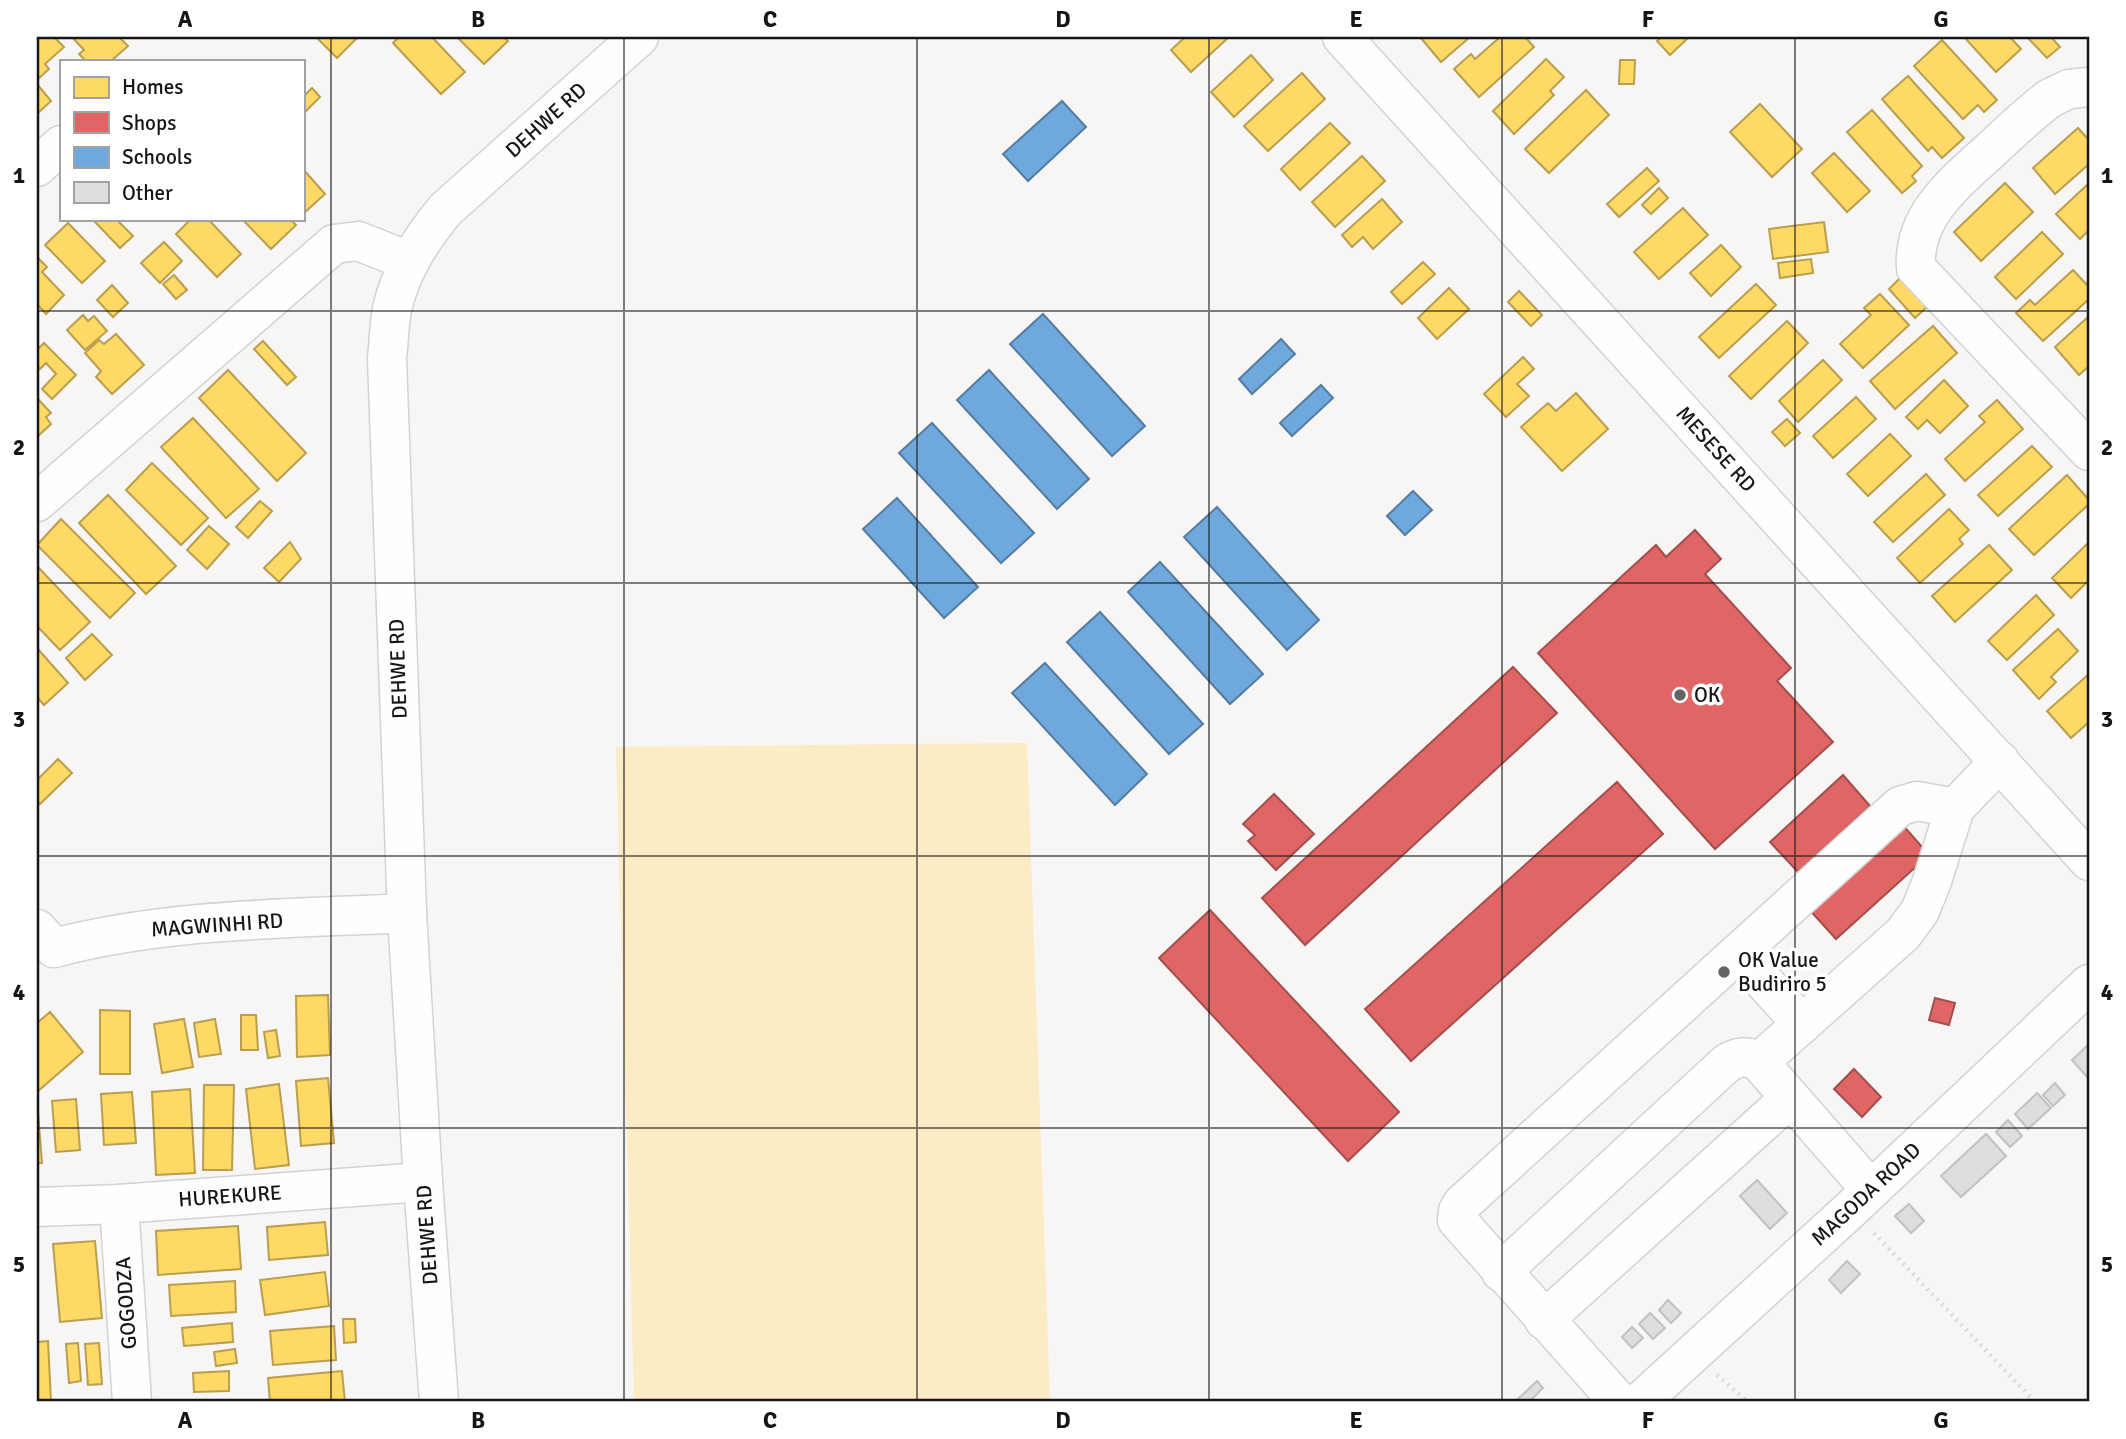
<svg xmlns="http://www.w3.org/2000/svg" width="2126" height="1439" viewBox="0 0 2126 1439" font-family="Signika,sans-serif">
  <rect width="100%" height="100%" fill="#f7f6f5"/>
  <polygon fill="#fbecc6" points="1027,743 1050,1402 634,1402 616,747"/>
  <g fill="#ffd966" stroke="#b99e4e" stroke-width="2">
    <polygon points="37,37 54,37 64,47 45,64 49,69 38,79"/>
    <polygon points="72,37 119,37 128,46 111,61 86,61 79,54 84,50"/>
    <polygon points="316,37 358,37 337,58"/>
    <polygon points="399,37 432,37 465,72 441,94 393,43"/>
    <polygon points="457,37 503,37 508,41 484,64"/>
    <polygon points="1185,37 1229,37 1191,72 1171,50"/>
    <polygon points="1420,37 1470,37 1441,62"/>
    <polygon points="1500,37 1525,37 1534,47 1479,97 1454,69 1471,54 1475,59"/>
    <polygon points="1661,37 1689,37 1670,55 1657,41"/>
    <polygon points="1964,37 2010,37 2021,49 1996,72"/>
    <polygon points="2027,37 2051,37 2060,47 2047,58"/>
    <polygon points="1942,40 1997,100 1984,112 1978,105 1963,119 1914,66"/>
    <polygon points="1251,55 1273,80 1234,117 1211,92"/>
    <polygon points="1546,59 1564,77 1550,91 1554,95 1514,134 1493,111"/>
    <polygon points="1620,60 1635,60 1634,84 1619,84"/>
    <polygon points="1302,73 1325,99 1268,151 1244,126"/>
    <polygon points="1908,76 1964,138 1942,158 1932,147 1928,151 1882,99"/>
    <polygon points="37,84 51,101 37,114"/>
    <polygon points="312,88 320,97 303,114 303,97"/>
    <polygon points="1586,90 1609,115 1549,173 1525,149"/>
    <polygon points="1760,104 1802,149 1772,177 1730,132"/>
    <polygon points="1872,110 1922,166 1912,176 1916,181 1902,193 1847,132"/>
    <polygon points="1330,123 1350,143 1300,190 1281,169"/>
    <polygon points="2078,128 2089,140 2089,164 2055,194 2033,168"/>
    <polygon points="1834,153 1870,191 1847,212 1812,173"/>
    <polygon points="1362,156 1385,181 1335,227 1312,202"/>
    <polygon points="1647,168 1659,181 1619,217 1607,204"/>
    <polygon points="303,169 325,194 303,214"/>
    <polygon points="2005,183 2033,212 1981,261 1954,232"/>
    <polygon points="2087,185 2089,187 2089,230 2080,239 2056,214"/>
    <polygon points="1659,188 1668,198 1651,214 1642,205"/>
    <polygon points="1382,199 1402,222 1373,249 1363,237 1352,247 1342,235"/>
    <polygon points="1683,208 1708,235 1659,279 1634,252"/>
    <polygon points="116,219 133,236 120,248 93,220"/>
    <polygon points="191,219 208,219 241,254 217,277 176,234"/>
    <polygon points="242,219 290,219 296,225 271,249"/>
    <polygon points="1824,222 1828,252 1773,259 1769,229"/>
    <polygon points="68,223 105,261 82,283 45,245"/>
    <polygon points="2042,232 2063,254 2016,299 1995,277"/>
    <polygon points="164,242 182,261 160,283 141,263"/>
    <polygon points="1721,245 1741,267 1711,296 1690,273"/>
    <polygon points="37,257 47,267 42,272 64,295 46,314 37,304"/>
    <polygon points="1811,259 1813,273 1780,278 1778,263"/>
    <polygon points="1423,262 1435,274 1402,304 1391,292"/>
    <polygon points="2073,270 2089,287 2089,299 2043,341 2016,313 2030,300 2035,305"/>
    <polygon points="1905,273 1932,302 1915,318 1889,289"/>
    <polygon points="174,275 187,290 176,299 163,284"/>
    <polygon points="1756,284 1776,305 1719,358 1699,337"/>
    <polygon points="112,285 128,303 113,317 97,300"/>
    <polygon points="1449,288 1469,309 1437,339 1418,318"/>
    <polygon points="1519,291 1542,315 1531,326 1508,302"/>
    <polygon points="1880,294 1909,325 1863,368 1840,344 1871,315 1864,308"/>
    <polygon points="83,315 88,321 94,316 107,331 85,350 67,330"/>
    <polygon points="2089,316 2089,366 2079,375 2055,347"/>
    <polygon points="1787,321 1808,343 1751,399 1729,376"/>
    <polygon points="1933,326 1957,353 1895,409 1870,381"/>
    <polygon points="116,334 144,365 112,394 96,377 101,371 85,353 99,340 104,344"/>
    <polygon points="263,341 296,377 287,385 254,349"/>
    <polygon points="44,343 76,375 52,399 42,389 56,374 46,363 40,369 37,366 37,350"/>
    <polygon points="1523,357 1534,369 1517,384 1529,396 1506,417 1484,394"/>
    <polygon points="1823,360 1842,380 1798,422 1779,401"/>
    <polygon points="228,370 306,453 277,481 199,398"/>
    <polygon points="1944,380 1968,406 1940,433 1927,420 1918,429 1906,417"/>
    <polygon points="1576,393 1608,429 1562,471 1521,427 1548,403 1556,411"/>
    <polygon points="1856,397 1876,419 1833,458 1813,436"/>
    <polygon points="37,398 51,413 46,417 51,424 37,437"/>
    <polygon points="1997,400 2023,429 1965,481 1945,459 1985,422 1979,416"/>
    <polygon points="193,418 259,489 226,518 161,447"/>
    <polygon points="1787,419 1800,433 1785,446 1772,432"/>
    <polygon points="1890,434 1911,456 1868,496 1847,474"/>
    <polygon points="2032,446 2052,467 1998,516 1978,495"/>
    <polygon points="152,463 208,518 181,545 126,490"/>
    <polygon points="1926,474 1945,495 1893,542 1874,522"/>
    <polygon points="2067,475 2089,500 2089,504 2034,555 2009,529"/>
    <polygon points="108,495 176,566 146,594 79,523"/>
    <polygon points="260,501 272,511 248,538 236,527"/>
    <polygon points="1949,509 1969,530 1959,539 1963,544 1920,583 1897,558"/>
    <polygon points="61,519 135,593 110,618 37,545"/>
    <polygon points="209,526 229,544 207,569 187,550"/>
    <polygon points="290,542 301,559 279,582 264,568"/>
    <polygon points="2089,542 2089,580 2071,598 2052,578"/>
    <polygon points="1989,545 2012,570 1955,622 1932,596"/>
    <polygon points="37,566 90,622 60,650 37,626"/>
    <polygon points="2036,595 2054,615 2007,660 1988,641"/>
    <polygon points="2058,629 2078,651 2051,677 2056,682 2039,699 2013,670"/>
    <polygon points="92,634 112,655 85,680 66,658"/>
    <polygon points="37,648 68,683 44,705 37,697"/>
    <polygon points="2089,674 2089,722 2071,738 2047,711"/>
    <polygon points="58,759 72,773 40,804 37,801 37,780"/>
    <polygon points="328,995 330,1055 297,1057 296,996"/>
    <polygon points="100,1010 130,1011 130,1074 100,1074"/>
    <polygon points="50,1012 83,1052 37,1092 37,1023"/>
    <polygon points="241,1015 256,1015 258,1050 241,1050"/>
    <polygon points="184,1019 193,1067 162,1073 154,1024"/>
    <polygon points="215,1019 221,1054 199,1057 194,1023"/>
    <polygon points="276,1030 280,1056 268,1058 264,1032"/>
    <polygon points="328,1078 334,1143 301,1146 296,1081"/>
    <polygon points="279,1084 289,1165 255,1169 246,1089"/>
    <polygon points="204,1085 234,1085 232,1170 203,1170"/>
    <polygon points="190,1089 195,1173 156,1175 152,1092"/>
    <polygon points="132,1092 136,1143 104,1145 101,1094"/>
    <polygon points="37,1099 42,1163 37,1163"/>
    <polygon points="76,1099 80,1150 56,1152 52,1101"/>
    <polygon points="325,1222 328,1255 269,1260 267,1227"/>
    <polygon points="238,1226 241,1269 158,1275 156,1231"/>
    <polygon points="95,1241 102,1318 60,1322 53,1244"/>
    <polygon points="325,1272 329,1306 265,1315 260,1280"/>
    <polygon points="235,1281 236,1312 171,1316 169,1285"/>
    <polygon points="343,1319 355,1319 356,1342 344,1343"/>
    <polygon points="232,1323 233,1342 184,1346 182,1328"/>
    <polygon points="334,1326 336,1360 273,1365 270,1331"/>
    <polygon points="48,1341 51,1402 37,1402 37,1342"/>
    <polygon points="78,1343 81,1381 69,1383 66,1344"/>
    <polygon points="99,1343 102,1384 88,1385 85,1344"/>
    <polygon points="235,1349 237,1363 216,1366 214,1352"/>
    <polygon points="229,1371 229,1391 194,1392 193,1373"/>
    <polygon points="342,1371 345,1402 270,1402 268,1378"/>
  </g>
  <g fill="#e06666" stroke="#a34e4e" stroke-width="2">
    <polygon points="1695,530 1721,559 1705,574 1791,668 1777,681 1833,742 1715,849 1538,653 1656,545 1666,557"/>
    <polygon points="1513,667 1557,713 1305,945 1262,898"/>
    <polygon points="1843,775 1870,806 1798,872 1770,842"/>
    <polygon points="1617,782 1663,834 1411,1061 1365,1009"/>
    <polygon points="1274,794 1314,834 1276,870 1248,841 1255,835 1243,824"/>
    <polygon points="1901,823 1929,855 1836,939 1807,907"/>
    <polygon points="1210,910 1399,1112 1348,1161 1159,958"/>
    <polygon points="1935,998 1955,1003 1949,1025 1929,1020"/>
    <polygon points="1854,1069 1881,1097 1862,1117 1834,1089"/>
  </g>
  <g fill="#6fa8dc" stroke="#547ca0" stroke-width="2">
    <polygon points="1062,101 1086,127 1028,181 1003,154"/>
    <polygon points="1043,314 1145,426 1112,456 1010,344"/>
    <polygon points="1281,339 1295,354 1252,394 1239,379"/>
    <polygon points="989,370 1089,479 1057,509 957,400"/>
    <polygon points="1321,385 1333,398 1292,436 1280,423"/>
    <polygon points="932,423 1034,533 1001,563 899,453"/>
    <polygon points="1413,491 1432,510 1405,535 1387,516"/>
    <polygon points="897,498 978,587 944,618 863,529"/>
    <polygon points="1217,507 1319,620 1287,650 1184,537"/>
    <polygon points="1160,562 1263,674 1230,704 1128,592"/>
    <polygon points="1100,612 1203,724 1169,754 1067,642"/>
    <polygon points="1045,663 1147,774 1115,805 1012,693"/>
  </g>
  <g fill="#dfdedd" stroke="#c2c1c0" stroke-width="2">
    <polygon points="2089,1044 2089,1076 2088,1078 2072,1060"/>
    <polygon points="2055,1083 2065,1095 2053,1106 2043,1095"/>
    <polygon points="2037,1093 2051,1108 2028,1129 2015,1114"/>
    <polygon points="2008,1120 2022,1136 2010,1147 1996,1132"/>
    <polygon points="1986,1134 2006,1156 1961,1197 1941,1176"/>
    <polygon points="1757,1180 1787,1213 1770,1229 1740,1196"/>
    <polygon points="1909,1204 1924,1221 1911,1233 1895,1216"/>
    <polygon points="1847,1261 1860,1274 1841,1293 1829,1280"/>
    <polygon points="1668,1300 1681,1313 1671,1323 1659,1310"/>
    <polygon points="1650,1313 1665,1328 1653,1339 1639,1324"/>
    <polygon points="1632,1327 1643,1338 1632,1348 1622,1337"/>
    <polygon points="1537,1381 1543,1388 1529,1402 1521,1402 1518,1399"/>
  </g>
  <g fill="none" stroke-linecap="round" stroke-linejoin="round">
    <g stroke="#d3d2d1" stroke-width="41">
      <g id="minor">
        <polyline points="1342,37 2089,861"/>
        <path d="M2089,87l-20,2 -19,9c-20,15 -39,33 -57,50 -36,33 -81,67 -77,120l173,183"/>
        <polyline points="37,167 61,145"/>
        <polyline points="37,502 334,244 358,241 409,261"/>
        <path d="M37,929l17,19c115,-30 235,-29 353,-35"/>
        <polyline points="1738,953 1900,806 1917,801 1955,808"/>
        <polyline points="1802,1024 1903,934 1920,911 1932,881 1955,808 2000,761"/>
        <polyline points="119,1204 132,1402"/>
        <polyline points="37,1207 119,1204 423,1182"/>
        <path d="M1501,1272l226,-209c13,-7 20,-8 32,-1l112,128"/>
        <polyline points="1544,1320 1790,1098"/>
        <path d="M439,1402l-16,-220 -16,-269 -20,-555c2,-16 2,-33 5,-49 9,-39 29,-70 54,-100l193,-172"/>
        <polyline points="1619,1402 1457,1220 1458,1211 1462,1204 1738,953 1802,1024 1759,1062"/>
        <polyline points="1640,1402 1851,1209 2089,984"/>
      </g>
    </g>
    <g stroke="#d9d9d8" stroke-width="4.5" stroke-dasharray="2 5" stroke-linecap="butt">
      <polyline points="1874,1233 2035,1402"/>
      <polyline points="1717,1375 1748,1402"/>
    </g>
    <use href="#minor" stroke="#fefefe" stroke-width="38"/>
  </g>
  <path fill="none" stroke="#161615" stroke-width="2" stroke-opacity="0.55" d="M331,37v1365M624,37v1365M917,37v1365M1209,37v1365M1502,37v1365M1795,37v1365M37,311h2052M37,583h2052M37,856h2052M37,1128h2052"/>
  <g fill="#656463" stroke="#fff" stroke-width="2.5">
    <circle cx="1680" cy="695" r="7"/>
    <circle cx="1724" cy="972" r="7"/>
  </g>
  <g text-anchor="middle" stroke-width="7" stroke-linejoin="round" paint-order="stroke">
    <g font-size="21" fill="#161615" stroke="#fff">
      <text transform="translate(546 120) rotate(-42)" y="7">DEHWE RD</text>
      <text transform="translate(1716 449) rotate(48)" y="7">MESESE RD</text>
      <text transform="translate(398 669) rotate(-92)" y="7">DEHWE RD</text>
      <text transform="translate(217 925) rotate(-4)" y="7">MAGWINHI RD</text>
      <text transform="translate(1866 1194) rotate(-43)" y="7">MAGODA ROAD</text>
      <text transform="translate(230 1196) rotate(-4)" y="7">HUREKURE</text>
      <text transform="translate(427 1235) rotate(-94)" y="7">DEHWE RD</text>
      <text transform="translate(126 1303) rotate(-94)" y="7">GOGODZA</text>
    </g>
    <g font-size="21" fill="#161615" stroke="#fff" text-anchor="start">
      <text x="1694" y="702">OK</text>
      <text x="1738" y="967">OK Value<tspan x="1738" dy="24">Budiriro 5</tspan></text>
    </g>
  </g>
  <rect width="2126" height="1439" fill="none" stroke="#ffffff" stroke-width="77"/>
  <rect x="60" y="60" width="245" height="161" fill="#ffffff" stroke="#a2a2a1" stroke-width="2"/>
  <rect x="74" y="77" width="35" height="21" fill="#ffd966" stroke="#a2a2a1" stroke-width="2"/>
  <text x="122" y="94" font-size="21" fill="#161615">Homes</text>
  <rect x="74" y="112" width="35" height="21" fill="#e06666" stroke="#a2a2a1" stroke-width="2"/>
  <text x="122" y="130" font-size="21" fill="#161615">Shops</text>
  <rect x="74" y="147" width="35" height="21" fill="#6fa8dc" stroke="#a2a2a1" stroke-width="2"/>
  <text x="122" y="164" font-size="21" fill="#161615">Schools</text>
  <rect x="74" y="182" width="35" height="21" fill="#dfdedd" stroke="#a2a2a1" stroke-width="2"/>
  <text x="122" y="200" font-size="21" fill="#161615">Other</text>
  <rect x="38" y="38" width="2050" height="1362" fill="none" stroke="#161615" stroke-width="2.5"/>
  <g font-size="23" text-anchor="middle" font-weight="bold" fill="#161615">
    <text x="185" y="27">A</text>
    <text x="478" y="27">B</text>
    <text x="770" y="27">C</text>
    <text x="1063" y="27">D</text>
    <text x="1356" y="27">E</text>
    <text x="1648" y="27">F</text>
    <text x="1941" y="27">G</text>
    <text x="19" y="183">1</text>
    <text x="2107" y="183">1</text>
    <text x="19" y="455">2</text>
    <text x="2107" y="455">2</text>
    <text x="19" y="727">3</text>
    <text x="2107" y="727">3</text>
    <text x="19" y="1000">4</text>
    <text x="2107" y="1000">4</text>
    <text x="19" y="1272">5</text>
    <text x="2107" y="1272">5</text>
    <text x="185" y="1428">A</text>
    <text x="478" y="1428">B</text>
    <text x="770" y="1428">C</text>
    <text x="1063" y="1428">D</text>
    <text x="1356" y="1428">E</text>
    <text x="1648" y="1428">F</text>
    <text x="1941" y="1428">G</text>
  </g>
</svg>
